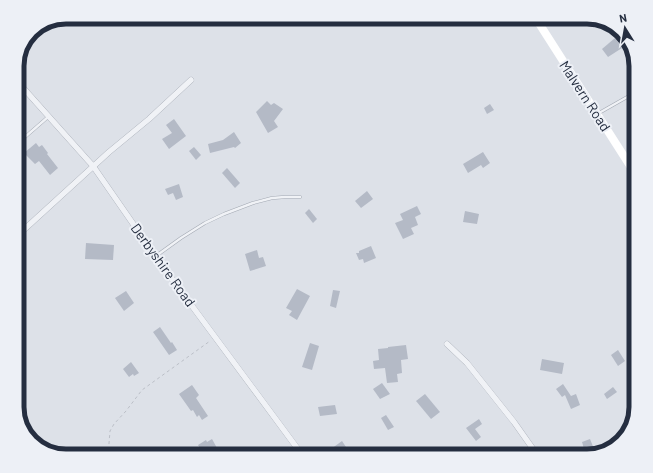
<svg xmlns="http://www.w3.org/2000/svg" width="653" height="473" viewBox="0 0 653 473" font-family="Barlow,sans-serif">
  <rect width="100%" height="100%" fill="#dde1e8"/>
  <g fill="#b4bac6">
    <polygon points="584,17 587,17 598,21 590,26"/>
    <polygon points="615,38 622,48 608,57 602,49"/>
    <polygon points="267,101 271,105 274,103 283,109 274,121 278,127 268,133 256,112"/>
    <polygon points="490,104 494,110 487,114 484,108"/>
    <polygon points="174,119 186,136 169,149 162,139 172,133 166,125"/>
    <polygon points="234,132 241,143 235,148 234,147 210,153 208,144 223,140"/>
    <polygon points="36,143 39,147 42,145 48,153 47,154 58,168 50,175 39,161 35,164 24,153"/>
    <polygon points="194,147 201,155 196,160 189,151"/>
    <polygon points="483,152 490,163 483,168 481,165 468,173 463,164"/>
    <polygon points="227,168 240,183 235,188 222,173"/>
    <polygon points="179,184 183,197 176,200 173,193 168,195 165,189"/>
    <polygon points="367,191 373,199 361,208 355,201"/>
    <polygon points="417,206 421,214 415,217 418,225 411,228 414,234 403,239 395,223 403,220 400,214"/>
    <polygon points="309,209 317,219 313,223 305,213"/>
    <polygon points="465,211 479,214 477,224 463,222"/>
    <polygon points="86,243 114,245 113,260 85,259"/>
    <polygon points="371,246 376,258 364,263 363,259 359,260 356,253 359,253 359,251"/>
    <polygon points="257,250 259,258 263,257 266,266 250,271 245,254"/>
    <polygon points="297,289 310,296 297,320 289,315 292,311 286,308"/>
    <polygon points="333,290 340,291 336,308 330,306"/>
    <polygon points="126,291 134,303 124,311 115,298"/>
    <polygon points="160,327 171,343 172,342 177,350 169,355 153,332"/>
    <polygon points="310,343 319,346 312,370 302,367"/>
    <polygon points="406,345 408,359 401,360 402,373 397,374 398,382 387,383 385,368 374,369 373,361 379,360 378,349 388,348 388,347"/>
    <polygon points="618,350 625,361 618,366 611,355"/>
    <polygon points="542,359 564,363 562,374 540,370"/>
    <polygon points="131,362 139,373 134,376 133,374 129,377 123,369"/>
    <polygon points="382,383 390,394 380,399 373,389"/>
    <polygon points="563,384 571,396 576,394 580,405 571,409 565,395 562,397 556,389"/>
    <polygon points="192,385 199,395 196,398 208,416 202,420 199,415 197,417 193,410 191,411 179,394"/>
    <polygon points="613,387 617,392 607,399 604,394"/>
    <polygon points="425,394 440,412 431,419 416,401"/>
    <polygon points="335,405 337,414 320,416 318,407"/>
    <polygon points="386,415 394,427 388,430 381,418"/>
    <polygon points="479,419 482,424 475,429 481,437 476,441 466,428"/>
    <polygon points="212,439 217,448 215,450 219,456 191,456 201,450 198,445 206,440 207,442"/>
    <polygon points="590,439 594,449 585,452 582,442"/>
    <polygon points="342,441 352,456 335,456 331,449"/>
    <polygon points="183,447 190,456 182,456 178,451"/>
  </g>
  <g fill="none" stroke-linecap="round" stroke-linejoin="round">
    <g stroke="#a2a8b2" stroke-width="3.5">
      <g id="service">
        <polyline points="599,113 636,92"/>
        <polyline points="17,144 48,117"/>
        <polyline points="156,256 181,238 205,223 224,214 253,203 272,198 285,197 300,197"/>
      </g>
    </g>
    <g stroke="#a2a8b2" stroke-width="6">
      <g id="minor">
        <polyline points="17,81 93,166 161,264 303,456"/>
        <polyline points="17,236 109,152 149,119 191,80"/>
        <polyline points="447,344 467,363 514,422 538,456"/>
      </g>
    </g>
    <polyline stroke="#bbbfc7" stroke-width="1" stroke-dasharray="3 3" stroke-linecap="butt" points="108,456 110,431 114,424 126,411 142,390 210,341"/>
    <use href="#service" stroke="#f0f2f6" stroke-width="2.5"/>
    <use href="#minor" stroke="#f0f2f6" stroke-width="5.5"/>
    <polyline stroke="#fff" stroke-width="8" points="535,17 636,175"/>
  </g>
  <g text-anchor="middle" stroke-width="4" stroke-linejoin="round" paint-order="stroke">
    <g font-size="14" fill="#252e40" stroke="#edf0f6">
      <text transform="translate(585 96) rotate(57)" y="5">Malvern Road</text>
      <text transform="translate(163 265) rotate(54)" y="5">Derbyshire Road</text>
    </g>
  </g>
  <path d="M0 0H653V473H0ZM66 24H587A42 42 0 0 1 629 66V407A42 42 0 0 1 587 449H66A42 42 0 0 1 24 407V66A42 42 0 0 1 66 24Z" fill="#edf0f6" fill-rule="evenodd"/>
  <path fill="none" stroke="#252e40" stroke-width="5" d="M66 24H587A42 42 0 0 1 629 66V407A42 42 0 0 1 587 449H66A42 42 0 0 1 24 407V66A42 42 0 0 1 66 24Z"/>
  <g transform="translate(625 28) rotate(349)" stroke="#edf0f6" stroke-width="3" paint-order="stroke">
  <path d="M0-3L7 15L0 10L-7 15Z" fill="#252e40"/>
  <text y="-6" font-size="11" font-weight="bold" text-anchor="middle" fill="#252e40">N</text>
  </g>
</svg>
